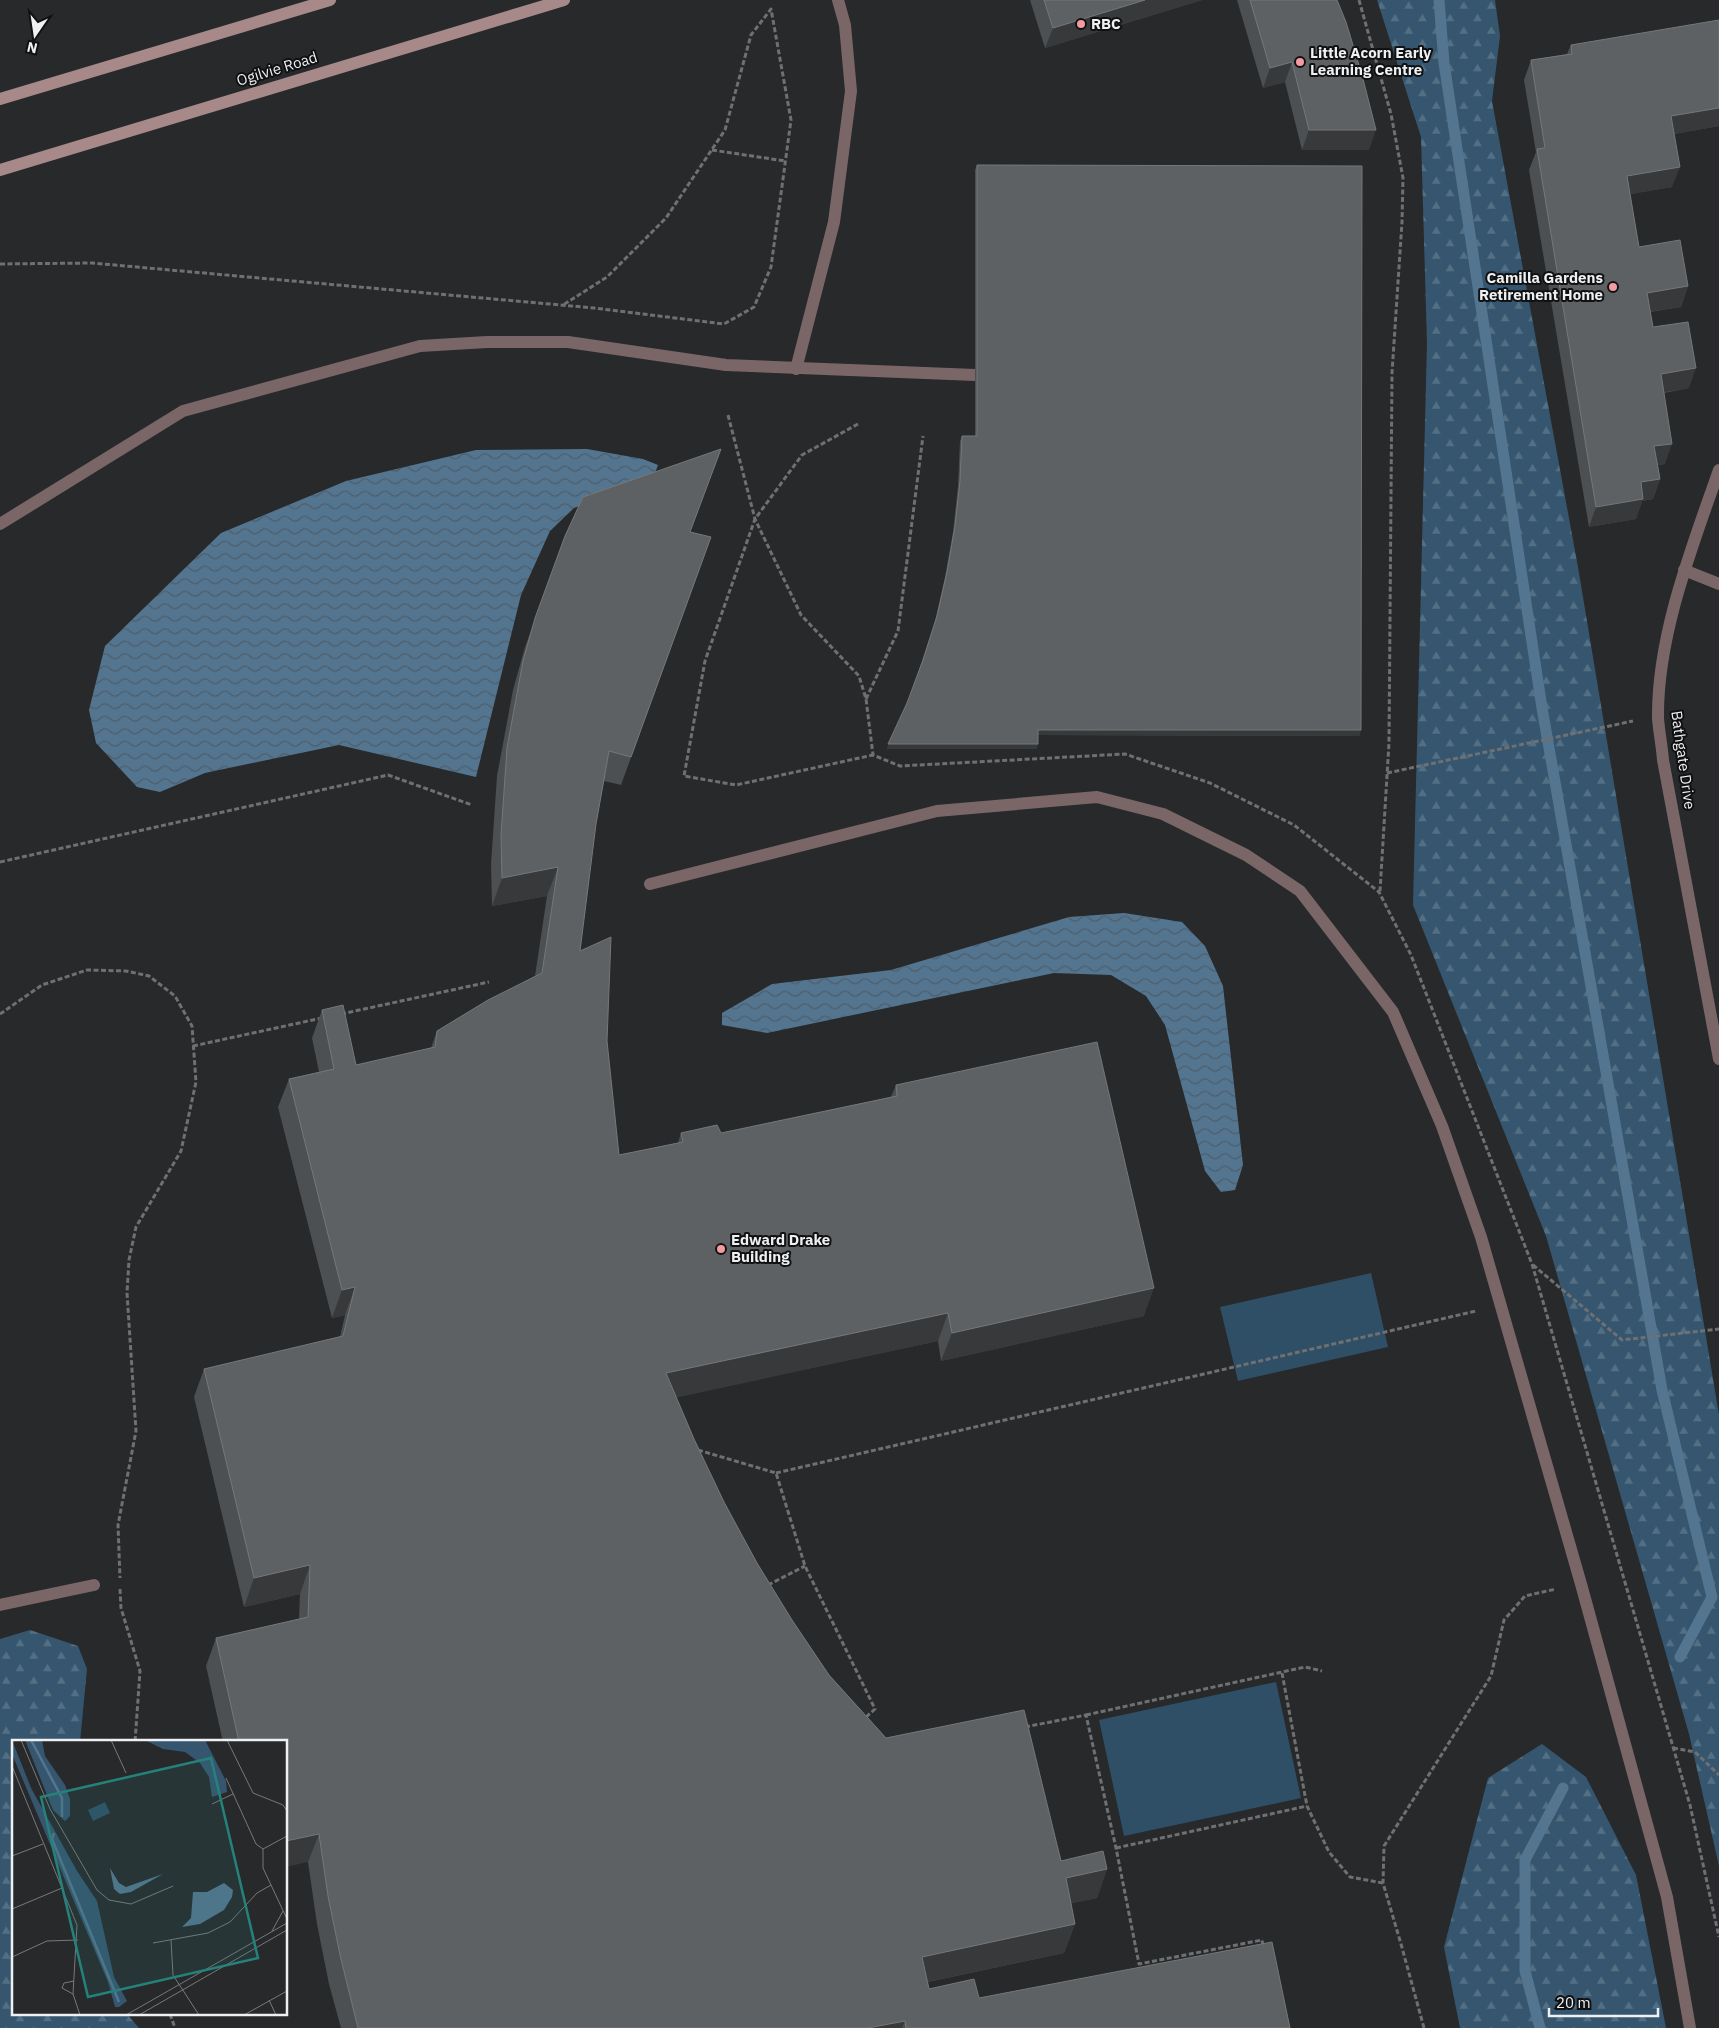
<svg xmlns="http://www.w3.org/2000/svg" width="1719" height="2028" viewBox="0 0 1719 2028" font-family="'IBM Plex Sans',sans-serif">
  <defs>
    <pattern id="forest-firs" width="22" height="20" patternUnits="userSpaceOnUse" patternTransform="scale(1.25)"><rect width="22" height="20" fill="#36566f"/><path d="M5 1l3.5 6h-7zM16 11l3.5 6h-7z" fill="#536f84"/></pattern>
    <pattern id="water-waves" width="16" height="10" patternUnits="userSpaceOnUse" patternTransform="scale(1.25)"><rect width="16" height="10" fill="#54758f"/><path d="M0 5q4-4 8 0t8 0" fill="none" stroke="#4e5e6c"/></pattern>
  </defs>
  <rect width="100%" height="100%" fill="#27292b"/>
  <g fill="#2f4f67">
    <polygon points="1371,1273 1388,1347 1238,1381 1220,1307"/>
    <polygon points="1276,1682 1301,1798 1124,1836 1099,1720"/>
  </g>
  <g fill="url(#forest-firs)">
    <polygon points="1377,0 1495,0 1500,36 1492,101 1578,567 1719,1415 1719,1866 1689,1734 1546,1236 1413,905 1427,343 1421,137"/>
    <polygon points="30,1630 78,1646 87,1669 80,1742 14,1742 14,2014 127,2014 139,2028 0,2028 0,1639"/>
    <polygon points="1542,1744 1586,1777 1636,1875 1666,2028 1460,2028 1444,1947 1488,1778"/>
  </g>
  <g fill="url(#water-waves)">
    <polygon points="587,449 643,459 658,465 652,481 574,508 550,531 521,595 476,777 339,745 205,773 160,792 137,787 96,743 89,710 105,646 221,533 346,481 476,450"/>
    <polygon points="1124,913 1182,922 1205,946 1223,986 1243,1165 1235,1190 1221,1192 1205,1171 1165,1025 1146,996 1111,975 1054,973 767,1033 722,1025 722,1013 772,984 891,970 1069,917"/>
  </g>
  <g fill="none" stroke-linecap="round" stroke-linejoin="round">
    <g stroke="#54758f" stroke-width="11">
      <polyline points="1439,0 1444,63 1542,708 1662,1390 1712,1597 1680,1657"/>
      <polyline points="1540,2028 1525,1971 1525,1860 1563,1788"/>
    </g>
    <g stroke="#6e7072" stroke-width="3" stroke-dasharray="5 2.5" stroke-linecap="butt">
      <polyline points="1359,0 1391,114 1403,178 1402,222 1392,373 1389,743 1380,891"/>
      <polyline points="712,150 785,161"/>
      <polyline points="0,264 92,263 594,308 724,324 754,307 771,267 791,120 771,9 751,35 725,130 666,218 607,277 563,305"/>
      <polyline points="728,415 755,519 801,615 859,676 866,699 873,755 900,766 1125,754 1210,783 1294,825 1379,892 1411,955 1532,1264 1690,1805 1719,1937"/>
      <polyline points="858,424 802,455 755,519 705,661 684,776 736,785 873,755"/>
      <polyline points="866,699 898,631 923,436"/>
      <polyline points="1387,773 1633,721"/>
      <polyline points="0,862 388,775 472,805"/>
      <polyline points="0,1014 42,985 87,970 126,971 149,976 175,996 192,1026 196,1082 181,1151 136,1227 129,1260 127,1293 136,1431 118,1525 120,1578"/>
      <polyline points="341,1014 489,982"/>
      <polyline points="193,1046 322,1018"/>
      <polyline points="1533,1265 1622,1340 1719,1329"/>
      <polyline points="698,1450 776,1473 805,1566 875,1709 865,1718"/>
      <polyline points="776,1473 1476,1311"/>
      <polyline points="768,1585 805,1566"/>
      <polyline points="120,1589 121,1608 140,1671 135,1742"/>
      <polyline points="1282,1673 1307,1806 1329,1852 1350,1877 1383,1883"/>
      <polyline points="1086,1715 1305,1667 1322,1671"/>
      <polyline points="1025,1727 1086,1715 1116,1848 1139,1964 1262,1940 1263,1946"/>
      <polyline points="1673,1748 1695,1752 1719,1775"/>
      <polyline points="1116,1848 1307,1806"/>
      <polyline points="170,2014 175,2028"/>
      <polyline points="1424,2028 1401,1944 1383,1883 1384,1846 1491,1676 1504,1620 1525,1596 1556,1589"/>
    </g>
    <g stroke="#7a6667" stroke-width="12">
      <polyline points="796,369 834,222 851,91 845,25 838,0"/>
      <polyline points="0,524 183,411 420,346 487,342 568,342 726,365 975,375"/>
      <polyline points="650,884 937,811 1097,797 1163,814 1246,855 1300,891 1393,1012 1442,1126 1481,1237 1581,1584 1667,1897 1690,2028"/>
      <polyline points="0,1605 94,1585"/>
    </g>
    <polyline stroke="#7a6667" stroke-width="12" points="1684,570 1719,584"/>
    <path stroke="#7a6667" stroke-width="12" d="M1719,470c-27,77 -62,166 -61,248 1,14 4,28 5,42l56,299"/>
    <g stroke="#a8898a" stroke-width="12">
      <polyline points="0,99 330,0"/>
      <polyline points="0,170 564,0"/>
    </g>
  </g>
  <g fill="#4d5052">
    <polygon points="1030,0 1202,0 1045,48"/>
    <polygon points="1237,0 1337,0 1369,150 1302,150 1285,82 1263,88"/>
    <polygon points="1571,45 1719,126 1674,134 1672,187 1630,194 1639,247 1688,286 1681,307 1650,312 1653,327 1689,388 1664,393 1665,464 1658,465 1660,479 1653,499 1642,501 1636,519 1589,527 1529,170 1536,152 1524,80 1531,60 1567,54"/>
    <polygon points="977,165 1361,730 1359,736 1038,735 1038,744 1036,749 887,749 907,703 921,664 935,621 945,577 953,532 958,486 960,441 962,436 975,436 975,170"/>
    <polygon points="721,449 690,532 711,537 621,785 604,781 596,824 580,951 607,1041 619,1155 678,1143 681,1133 721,1133 891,1097 896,1085 1144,1316 941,1361 938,1341 676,1397 694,1439 724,1502 757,1563 792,1620 829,1675 886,1738 1061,1861 1107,1869 1097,1898 1071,1903 1075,1924 1064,1953 928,1982 929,1989 979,1998 1290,2028 341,2028 329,1984 317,1924 308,1862 286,1742 223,1742 206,1666 216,1638 299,1619 300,1594 244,1607 194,1397 204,1369 340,1337 345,1315 332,1318 278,1107 289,1079 319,1072 312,1038 322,1010 356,1065 431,1048 437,1031 535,976 547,896 492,906 491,864 497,776 513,690 525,647 565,536"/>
  </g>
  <g fill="#37393b">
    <polygon points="1145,0 1202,0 1045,48 1053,28"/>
    <polygon points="1292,62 1285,82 1263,88 1270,68"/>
    <polygon points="1719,108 1719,126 1664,136 1671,116"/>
    <polygon points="1309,130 1376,130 1369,150 1302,150"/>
    <polygon points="1680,167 1672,187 1620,196 1627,176"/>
    <polygon points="1688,286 1681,307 1640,313 1647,293"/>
    <polygon points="1696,368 1689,388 1653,394 1661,374"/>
    <polygon points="1672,444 1665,464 1647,467 1654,446"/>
    <polygon points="1660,479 1653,499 1642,501 1636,519 1589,527 1596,507 1641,482"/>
    <polygon points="1038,730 1361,730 1359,736 1036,735"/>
    <polygon points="888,744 1038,744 1036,749 887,749"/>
    <polygon points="558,867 547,896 492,906 502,878"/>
    <polygon points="355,1287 345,1315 332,1318 342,1290"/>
    <polygon points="1154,1288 1144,1316 941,1361 952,1333"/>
    <polygon points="948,1313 938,1341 656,1402 666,1373"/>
    <polygon points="310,1565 300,1594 244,1607 254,1578"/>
    <polygon points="319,1834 308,1862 286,1867 286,1841"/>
    <polygon points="1107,1869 1097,1898 1055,1907 1066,1878"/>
    <polygon points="1075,1924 1064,1953 912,1985 922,1957"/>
    <polygon points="905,2021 902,2028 868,2028"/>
  </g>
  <g fill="#5e6163" stroke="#757879">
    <polygon points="1044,0 1145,0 1053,28"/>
    <polygon points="1250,0 1337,0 1346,22 1362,75 1376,130 1309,130 1292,62 1270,68"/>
    <polygon points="1719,20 1719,108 1671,116 1680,167 1627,176 1639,247 1680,240 1688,286 1647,293 1653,327 1688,322 1696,368 1661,374 1672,444 1654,446 1660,479 1641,482 1643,499 1596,507 1537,149 1545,148 1531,60 1572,54 1571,45"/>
    <polygon points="977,165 1362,166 1361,730 1038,730 1038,744 888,744 907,703 923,660 937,616 947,572 955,526 960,481 962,436 977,436"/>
    <polygon points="721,449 690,532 711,537 631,757 609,751 596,824 580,951 611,937 607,1041 619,1155 683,1142 681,1133 717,1125 721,1133 897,1096 896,1085 1097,1042 1154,1288 952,1333 948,1313 666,1373 694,1439 724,1502 757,1563 792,1620 829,1675 886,1738 1024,1710 1061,1861 1103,1851 1107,1869 1066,1878 1075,1924 922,1957 929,1989 974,1979 979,1998 1272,1942 1290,2028 906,2028 905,2021 868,2028 358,2028 340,1955 328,1896 319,1834 286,1841 286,1742 239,1742 216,1638 308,1617 310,1565 254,1578 204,1369 343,1336 355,1287 342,1290 289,1079 334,1069 322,1010 343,1005 356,1065 435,1047 437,1031 488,1000 542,973 558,867 502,878 501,835 507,748 523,661 535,618 565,536 583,497"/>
  </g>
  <g fill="#f49aa1" stroke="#101112" stroke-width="2">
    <circle cx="1081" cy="24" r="5"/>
    <circle cx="1300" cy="62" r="5"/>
    <circle cx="1613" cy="287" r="5"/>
    <circle cx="721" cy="1249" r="5"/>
  </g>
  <g text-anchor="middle" stroke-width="4" stroke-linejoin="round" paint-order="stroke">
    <g font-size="15" font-weight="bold" fill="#eef0f1" stroke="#101112" text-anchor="start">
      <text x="1091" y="29">RBC</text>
      <text x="1310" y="58">Little Acorn Early<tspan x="1310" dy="17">Learning Centre</tspan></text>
      <text x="1603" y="283" text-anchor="end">Camilla Gardens<tspan x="1603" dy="17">Retirement Home</tspan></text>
      <text x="731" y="1245">Edward Drake<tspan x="731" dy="17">Building</tspan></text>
    </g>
    <g font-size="15" fill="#eef0f1" stroke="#101112">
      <text transform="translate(277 69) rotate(-17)" y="5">Ogilvie Road</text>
      <text transform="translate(1683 760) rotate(82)" y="5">Bathgate Drive</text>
    </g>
  </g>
  <g transform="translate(12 1740)">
    <rect width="275" height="275" fill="#27292b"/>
    <path d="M93,62l5,11 -17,8 -5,-11z" fill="#2f4f67"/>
    <path d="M0,0l19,48 46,83 20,30 17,76 13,24 -8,6h-4l-7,-25 -96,-228zM13,0h17l3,16 20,29 5,14v17l-5,5 -12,-11zM133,0h60l21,41 1,11 -15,5 -3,-20 -9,-14 -15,-11 -22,-3z" fill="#36566f"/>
    <path d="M98,128l9,15 7,4 37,-13 -32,18 -11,2 -6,-5zM212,143l9,7 -1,7 -8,13 -24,14 -18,3 9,-9 2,-26h14z" fill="#54758f"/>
    <path fill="none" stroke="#54758f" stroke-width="2.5" d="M19,0l31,58v19M42,93l-2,6 67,163"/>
    <path fill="none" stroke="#77797a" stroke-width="1" d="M9,0l29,69 47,81 12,10 22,4 42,-18M99,0l15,33M215,0l26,53 30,12 4,6M0,26l65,159 -4,69 7,21M214,38l30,66 7,5M200,64l21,-10M251,109v19l24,51M251,109l24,-13M0,116l31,-12M0,169l50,-21M260,191l11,-20M159,200l2,35 26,40M141,203l55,-10 22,-11 27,-29 14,-8M0,217l35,-16 31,-1M61,254l-11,-6 2,-5 10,-2M257,260l7,15M114,275l161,-92M127,275l148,-85M232,275l43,-24"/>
    <path fill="#25827b" fill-opacity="0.15" stroke="#25827b" stroke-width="2.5" d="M199,18l47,200 -170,39 -47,-200z"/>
    <rect width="275" height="275" fill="none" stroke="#eef0f1" stroke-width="2.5"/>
  </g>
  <g transform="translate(35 35) rotate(193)" stroke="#101112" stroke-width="4" paint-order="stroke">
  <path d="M0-4L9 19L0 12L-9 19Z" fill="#eef0f1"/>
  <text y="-8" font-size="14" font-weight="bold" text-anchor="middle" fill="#eef0f1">N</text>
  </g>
  <path d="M1549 2008v8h109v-8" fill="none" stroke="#eef0f1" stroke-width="2.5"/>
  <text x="1556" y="2008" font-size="15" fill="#eef0f1" stroke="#101112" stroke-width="4" paint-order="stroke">20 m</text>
</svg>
